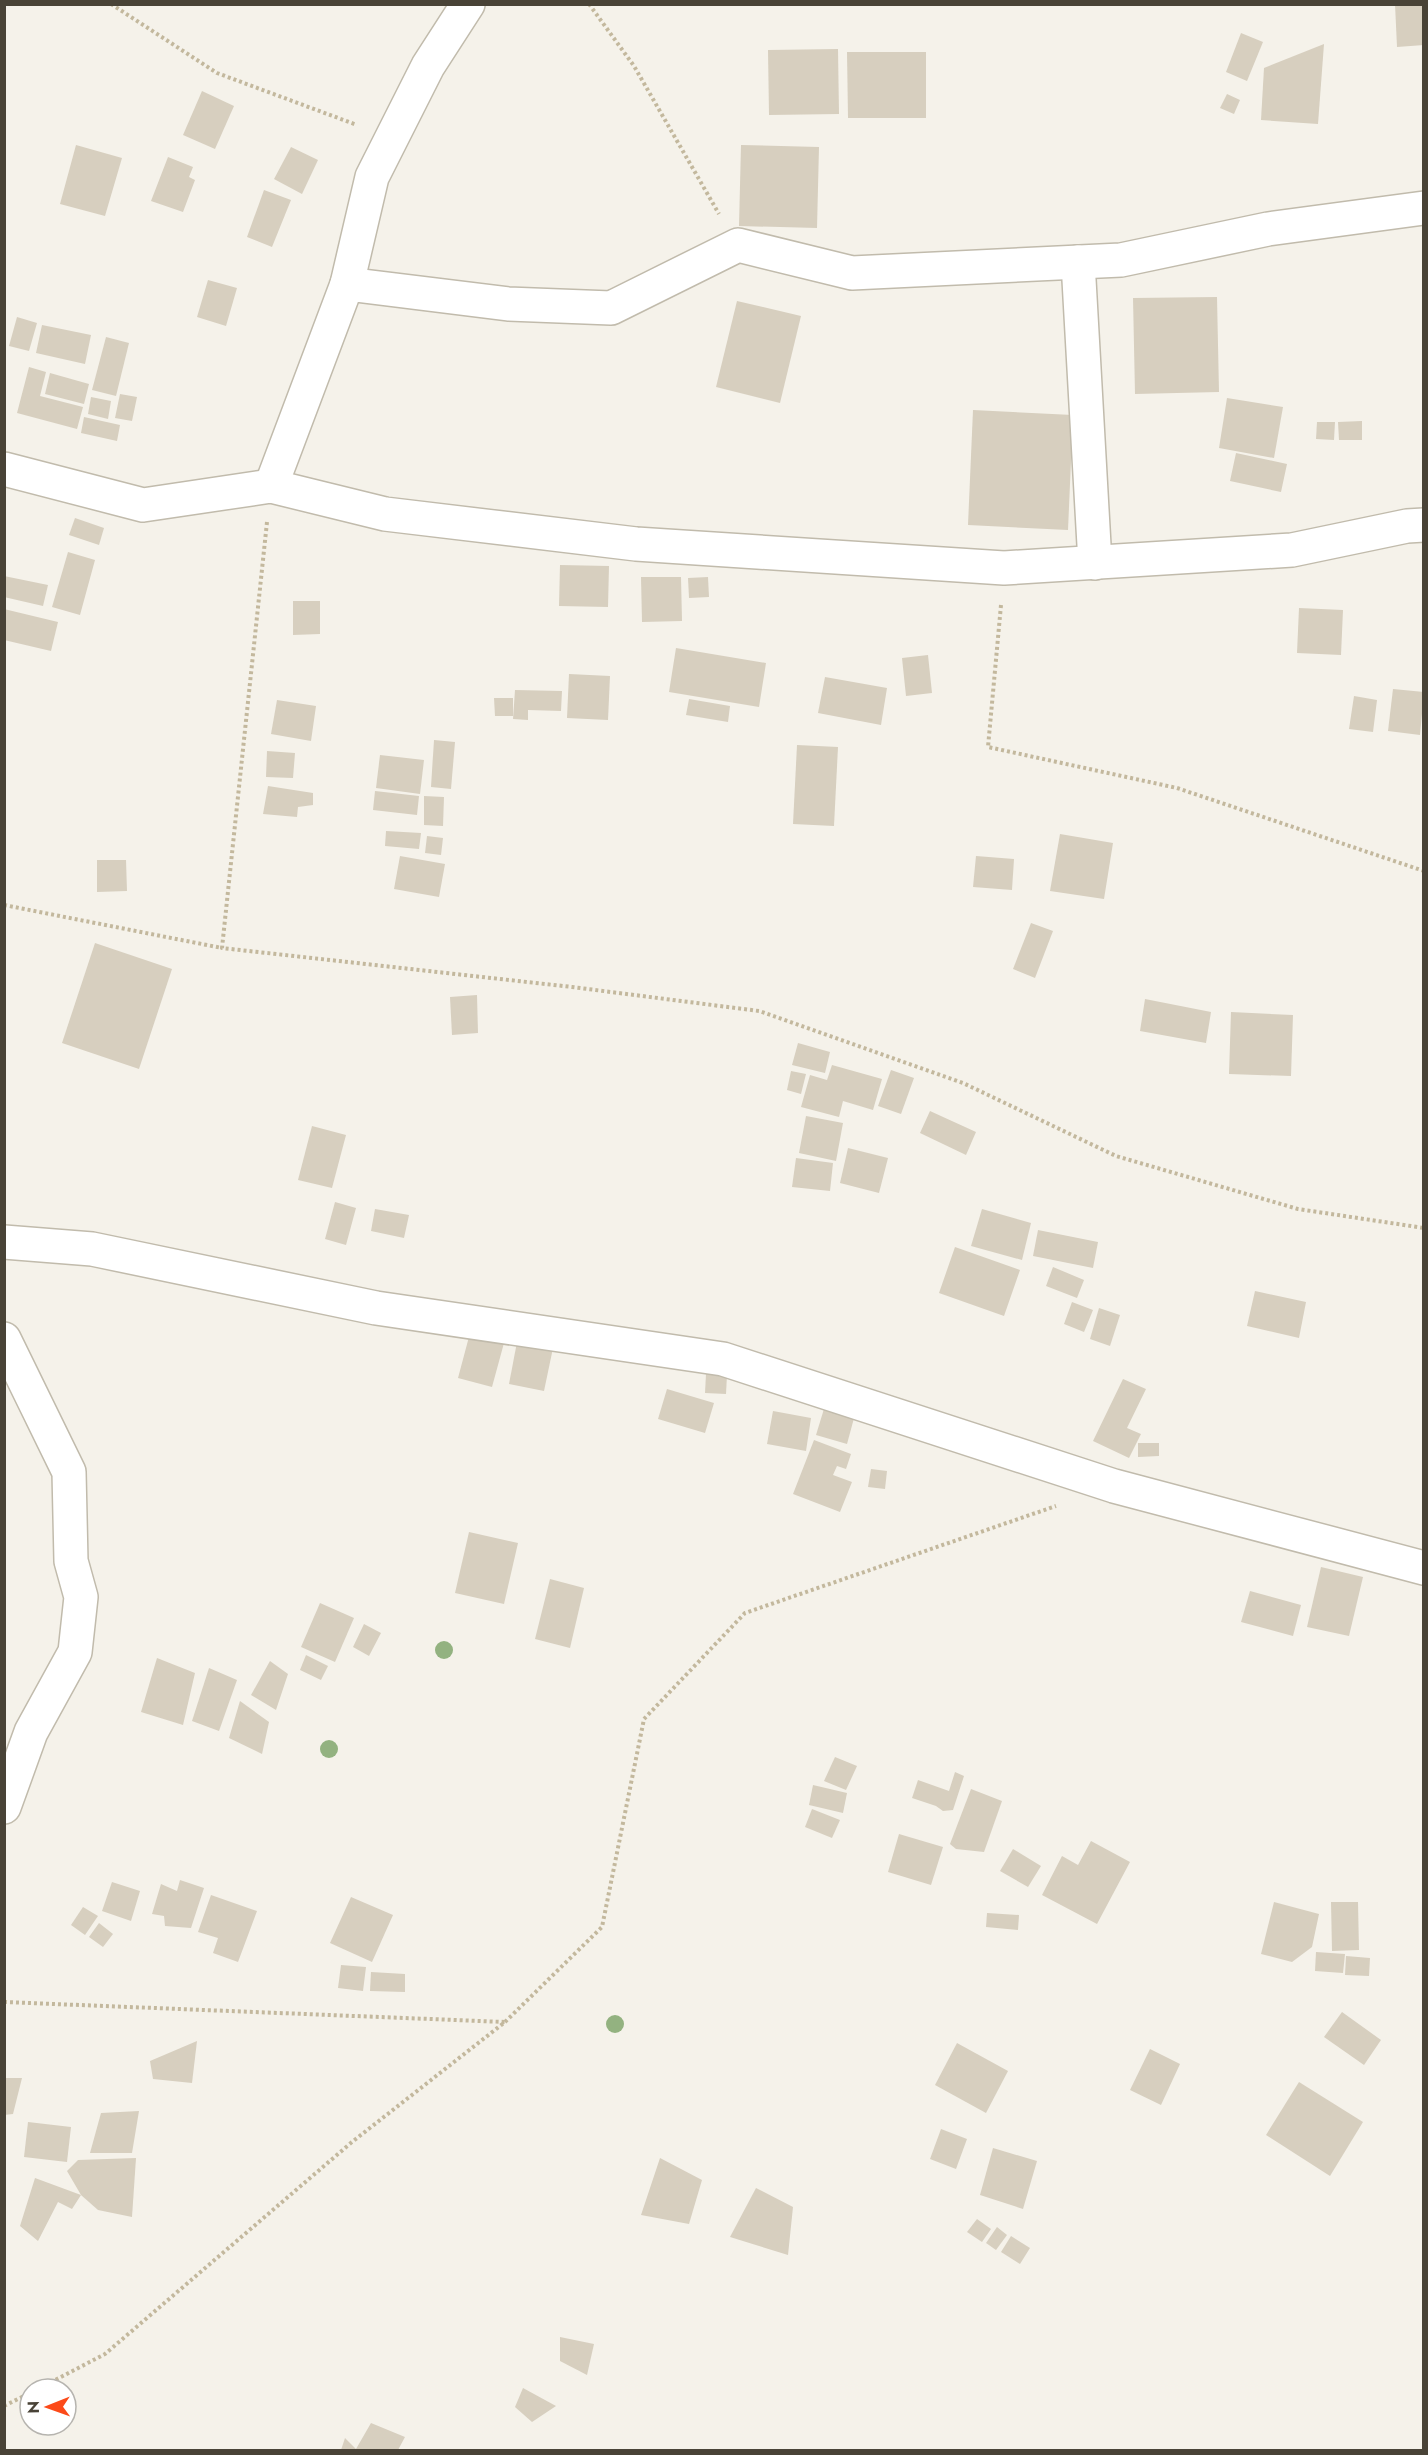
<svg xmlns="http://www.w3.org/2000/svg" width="1428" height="2455" viewBox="0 0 1428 2455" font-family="Jost,sans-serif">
  <rect width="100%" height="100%" fill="#f5f2ea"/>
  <g fill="#d7cfbf">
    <polygon points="1395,4 1424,4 1424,45 1397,47"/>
    <polygon points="1241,33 1263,42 1247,81 1226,72"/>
    <polygon points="1324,44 1318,124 1261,120 1264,68"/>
    <polygon points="838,49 839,114 769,115 768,50"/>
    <polygon points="847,52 926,52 926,118 848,118"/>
    <polygon points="202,91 234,106 215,149 183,135"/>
    <polygon points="1227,94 1240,100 1234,114 1220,108"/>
    <polygon points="76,145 122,158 105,216 60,204"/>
    <polygon points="741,145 819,147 817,228 739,226"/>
    <polygon points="291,147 318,160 302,194 274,179"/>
    <polygon points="168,157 193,167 189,177 195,180 183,212 151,201"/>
    <polygon points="264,190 291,200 272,247 247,237"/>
    <polygon points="208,280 237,288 226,326 197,317"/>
    <polygon points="1217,297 1219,392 1135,394 1133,298"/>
    <polygon points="737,301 801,316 780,403 716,387"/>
    <polygon points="17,317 37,323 29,351 9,346"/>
    <polygon points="42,325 91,335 85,364 36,353"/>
    <polygon points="106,337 129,343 116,396 92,390"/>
    <polygon points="29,367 46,372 40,396 83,407 77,429 17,413"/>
    <polygon points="50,373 89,384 84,404 45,394"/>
    <polygon points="120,394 137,397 132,421 115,418"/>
    <polygon points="91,397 111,401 108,419 88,414"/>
    <polygon points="1227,398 1283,407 1274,458 1219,448"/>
    <polygon points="973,410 1073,415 1068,530 968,525"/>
    <polygon points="84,417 120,425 117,441 81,433"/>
    <polygon points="1362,421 1362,440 1339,440 1338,422"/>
    <polygon points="1317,422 1335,422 1334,440 1316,439"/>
    <polygon points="1236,453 1287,464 1281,492 1230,481"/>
    <polygon points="75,518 104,528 99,545 69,535"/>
    <polygon points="68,552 95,560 80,615 52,607"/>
    <polygon points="560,565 609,566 608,607 559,606"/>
    <polygon points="4,576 48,585 43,606 4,597"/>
    <polygon points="641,577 681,577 682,621 642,622"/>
    <polygon points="708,577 709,597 689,598 688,578"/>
    <polygon points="293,601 320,601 320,634 293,635"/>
    <polygon points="1299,608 1343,610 1341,655 1297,653"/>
    <polygon points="4,609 58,622 51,651 4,640"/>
    <polygon points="676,648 766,663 759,707 669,692"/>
    <polygon points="928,655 932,693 906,696 902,658"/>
    <polygon points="569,674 610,676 608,720 567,718"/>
    <polygon points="825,677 887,688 881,725 818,713"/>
    <polygon points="1393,689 1424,692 1420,735 1388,731"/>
    <polygon points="515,690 562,691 561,711 528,710 528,720 513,719"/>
    <polygon points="1354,696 1377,700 1373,732 1349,729"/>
    <polygon points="494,698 513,698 513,716 495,716"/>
    <polygon points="689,699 730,706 728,722 686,715"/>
    <polygon points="277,700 316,706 311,741 271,734"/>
    <polygon points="434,740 455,742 451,789 431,787"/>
    <polygon points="797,745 838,747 834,826 793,824"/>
    <polygon points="267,751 295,753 293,778 266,777"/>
    <polygon points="380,755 424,760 420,794 376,788"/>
    <polygon points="268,786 313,793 313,805 298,807 297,817 263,814"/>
    <polygon points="375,791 419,796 417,815 373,810"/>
    <polygon points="424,796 444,797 443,826 424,825"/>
    <polygon points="386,831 421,833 419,849 385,846"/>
    <polygon points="1060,834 1113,843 1104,899 1050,891"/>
    <polygon points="427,836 443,838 441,855 425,853"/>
    <polygon points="400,856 445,864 439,897 394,889"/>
    <polygon points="976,856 1014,859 1012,890 973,887"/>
    <polygon points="97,860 126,860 127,891 97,892"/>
    <polygon points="1031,923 1053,931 1035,978 1013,969"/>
    <polygon points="95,943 172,969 139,1069 62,1043"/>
    <polygon points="477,995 478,1033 452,1035 450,997"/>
    <polygon points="1145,999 1211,1012 1206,1043 1140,1031"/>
    <polygon points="1231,1012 1293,1015 1291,1076 1229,1074"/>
    <polygon points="798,1043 830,1052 825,1073 792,1065"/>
    <polygon points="832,1065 882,1079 873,1110 843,1101 839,1117 801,1107 810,1075 827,1080"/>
    <polygon points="891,1070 914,1078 901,1114 878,1106"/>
    <polygon points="791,1071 806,1074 801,1094 787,1090"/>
    <polygon points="930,1111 976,1132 966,1155 920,1133"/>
    <polygon points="806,1116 843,1123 836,1161 799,1153"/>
    <polygon points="312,1126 346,1135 332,1188 298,1180"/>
    <polygon points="848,1148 888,1158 879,1193 840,1183"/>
    <polygon points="796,1158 833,1163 830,1191 792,1187"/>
    <polygon points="335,1202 356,1208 346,1245 325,1239"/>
    <polygon points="375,1209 409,1215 404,1238 371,1231"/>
    <polygon points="982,1209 1031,1223 1022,1260 971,1246"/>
    <polygon points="1038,1230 1098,1242 1093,1268 1033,1256"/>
    <polygon points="955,1247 1020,1270 1004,1316 939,1293"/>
    <polygon points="1053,1267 1084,1280 1077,1298 1046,1286"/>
    <polygon points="1255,1291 1306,1302 1299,1338 1247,1326"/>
    <polygon points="1072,1302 1093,1310 1084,1332 1064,1324"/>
    <polygon points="1099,1308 1120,1315 1110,1346 1090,1339"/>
    <polygon points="470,1333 504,1343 492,1387 458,1378"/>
    <polygon points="517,1342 553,1348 544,1391 509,1384"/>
    <polygon points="706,1374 727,1375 726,1394 705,1393"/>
    <polygon points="1123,1379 1146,1389 1127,1428 1141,1434 1129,1458 1093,1441"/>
    <polygon points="667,1389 714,1403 705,1433 658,1419"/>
    <polygon points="827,1399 857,1407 847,1444 816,1435"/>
    <polygon points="773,1411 811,1418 806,1451 767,1444"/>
    <polygon points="814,1440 851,1454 846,1469 837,1466 833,1475 852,1482 840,1512 793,1494"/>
    <polygon points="1138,1443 1159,1443 1159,1456 1138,1457"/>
    <polygon points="871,1469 887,1471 885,1489 868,1487"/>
    <polygon points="469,1532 518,1543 504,1604 455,1593"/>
    <polygon points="1321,1567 1363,1577 1349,1636 1307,1627"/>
    <polygon points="550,1579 584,1588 570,1648 535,1639"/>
    <polygon points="1250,1591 1301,1605 1293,1636 1241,1622"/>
    <polygon points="320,1603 354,1618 335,1662 301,1647"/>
    <polygon points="364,1624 381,1633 369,1656 353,1647"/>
    <polygon points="306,1655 328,1666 321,1680 300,1670"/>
    <polygon points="157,1658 195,1673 183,1725 141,1712"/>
    <polygon points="270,1661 288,1674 276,1710 251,1695"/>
    <polygon points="209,1668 237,1680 219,1731 192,1721"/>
    <polygon points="240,1701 269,1722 262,1754 229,1738"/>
    <polygon points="835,1757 857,1766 846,1790 824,1781"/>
    <polygon points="955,1772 964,1776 953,1810 943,1811 936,1806 912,1798 918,1780 949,1791"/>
    <polygon points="813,1785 847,1793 843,1813 809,1805"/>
    <polygon points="971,1789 1002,1801 984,1852 956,1849 950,1844"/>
    <polygon points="812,1809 840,1820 832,1838 805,1827"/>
    <polygon points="899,1834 943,1847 931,1885 888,1872"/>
    <polygon points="1091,1841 1130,1862 1097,1924 1042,1895 1062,1856 1078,1865"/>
    <polygon points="1013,1849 1041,1866 1028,1887 1000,1871"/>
    <polygon points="180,1880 204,1888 191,1928 165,1926 164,1916 152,1914 161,1884 177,1891"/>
    <polygon points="112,1882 140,1891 131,1921 102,1911"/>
    <polygon points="211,1895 257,1911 238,1962 213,1953 218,1938 198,1932"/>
    <polygon points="351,1897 393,1915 372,1962 330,1943"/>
    <polygon points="1274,1902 1319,1914 1312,1947 1292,1962 1261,1954"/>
    <polygon points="1331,1902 1358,1902 1359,1950 1332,1951"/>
    <polygon points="83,1907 98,1916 85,1935 71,1925"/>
    <polygon points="987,1913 1019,1915 1018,1930 986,1927"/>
    <polygon points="99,1923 113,1934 103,1947 89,1937"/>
    <polygon points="1316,1952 1345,1954 1343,1973 1315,1971"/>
    <polygon points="1346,1956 1370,1958 1369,1976 1345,1975"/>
    <polygon points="341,1965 366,1967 363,1991 338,1988"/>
    <polygon points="371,1972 405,1974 405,1992 370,1991"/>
    <polygon points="1342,2012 1381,2040 1364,2065 1324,2037"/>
    <polygon points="197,2041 192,2083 153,2079 150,2061"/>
    <polygon points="957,2043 1008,2071 986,2113 935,2085"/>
    <polygon points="1150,2049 1180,2064 1161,2105 1130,2090"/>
    <polygon points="4,2078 22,2078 13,2114 4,2115"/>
    <polygon points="1299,2082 1363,2122 1330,2176 1266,2135"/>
    <polygon points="139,2111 132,2153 90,2153 101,2113"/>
    <polygon points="28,2122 71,2127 67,2162 24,2157"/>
    <polygon points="941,2129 967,2139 956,2169 930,2159"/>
    <polygon points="993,2148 1037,2161 1023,2209 980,2195"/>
    <polygon points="136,2158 132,2217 98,2210 81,2195 67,2171 78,2160"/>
    <polygon points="660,2158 702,2180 689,2224 641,2215"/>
    <polygon points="35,2178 81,2195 72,2209 58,2202 38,2241 20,2226"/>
    <polygon points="756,2188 793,2207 788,2255 730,2237"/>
    <polygon points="977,2219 991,2229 982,2242 967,2232"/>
    <polygon points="997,2227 1007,2235 996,2250 986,2243"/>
    <polygon points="1011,2236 1030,2248 1020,2264 1001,2252"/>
    <polygon points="560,2337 594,2344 587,2375 560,2361"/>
    <polygon points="523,2388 556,2406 532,2422 515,2407"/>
    <polygon points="371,2423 405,2437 398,2450 341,2450 345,2438 356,2449"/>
  </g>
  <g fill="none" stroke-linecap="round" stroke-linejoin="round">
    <g stroke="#c1bbac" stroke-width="36">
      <g id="minor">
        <polyline points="1078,262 1095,563"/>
        <polyline points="347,284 372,177 428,66 468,4"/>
        <polyline points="4,469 143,505 271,486 385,514 636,544 1004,568 1292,550 1407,526 1424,525"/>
        <polyline points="271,486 347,284 508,304 611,308 738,245 852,273 1121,260 1268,229 1424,208"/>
        <polyline points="4,1242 92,1249 376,1308 723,1359 1114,1486 1424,1568"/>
        <polyline points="4,1339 69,1472 71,1561 81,1597 75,1652 31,1732 4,1807"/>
      </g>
    </g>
    <g stroke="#c3b89d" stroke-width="4" stroke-dasharray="3 3" stroke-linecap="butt">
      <polyline points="111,4 217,73 357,125"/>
      <polyline points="589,4 634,66 719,214"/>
      <polyline points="267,522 222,948 572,987 759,1011 963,1083 1116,1156 1298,1209 1424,1228"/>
      <polyline points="1001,605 988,747 1177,788 1424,871"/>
      <polyline points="4,905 222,948"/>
      <polyline points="4,2002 505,2022 352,2142 105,2354 38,2389"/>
      <polyline points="505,2022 602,1927 644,1719 745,1613 1056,1506"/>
      <polyline points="4,2406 30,2393"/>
    </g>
    <use href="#minor" stroke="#fff" stroke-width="33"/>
  </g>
  <g fill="#93b280">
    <circle cx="444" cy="1650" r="9"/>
    <circle cx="329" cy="1749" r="9"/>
    <circle cx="615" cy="2024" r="9"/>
  </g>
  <rect width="1428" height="2455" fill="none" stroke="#494337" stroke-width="12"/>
  <g transform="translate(48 2407) rotate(269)"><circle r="28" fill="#ffffff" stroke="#b6b4af" stroke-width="1.5"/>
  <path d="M0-4.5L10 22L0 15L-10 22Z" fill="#fc4a19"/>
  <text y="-9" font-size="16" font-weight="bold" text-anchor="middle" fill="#494337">N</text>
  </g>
</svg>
